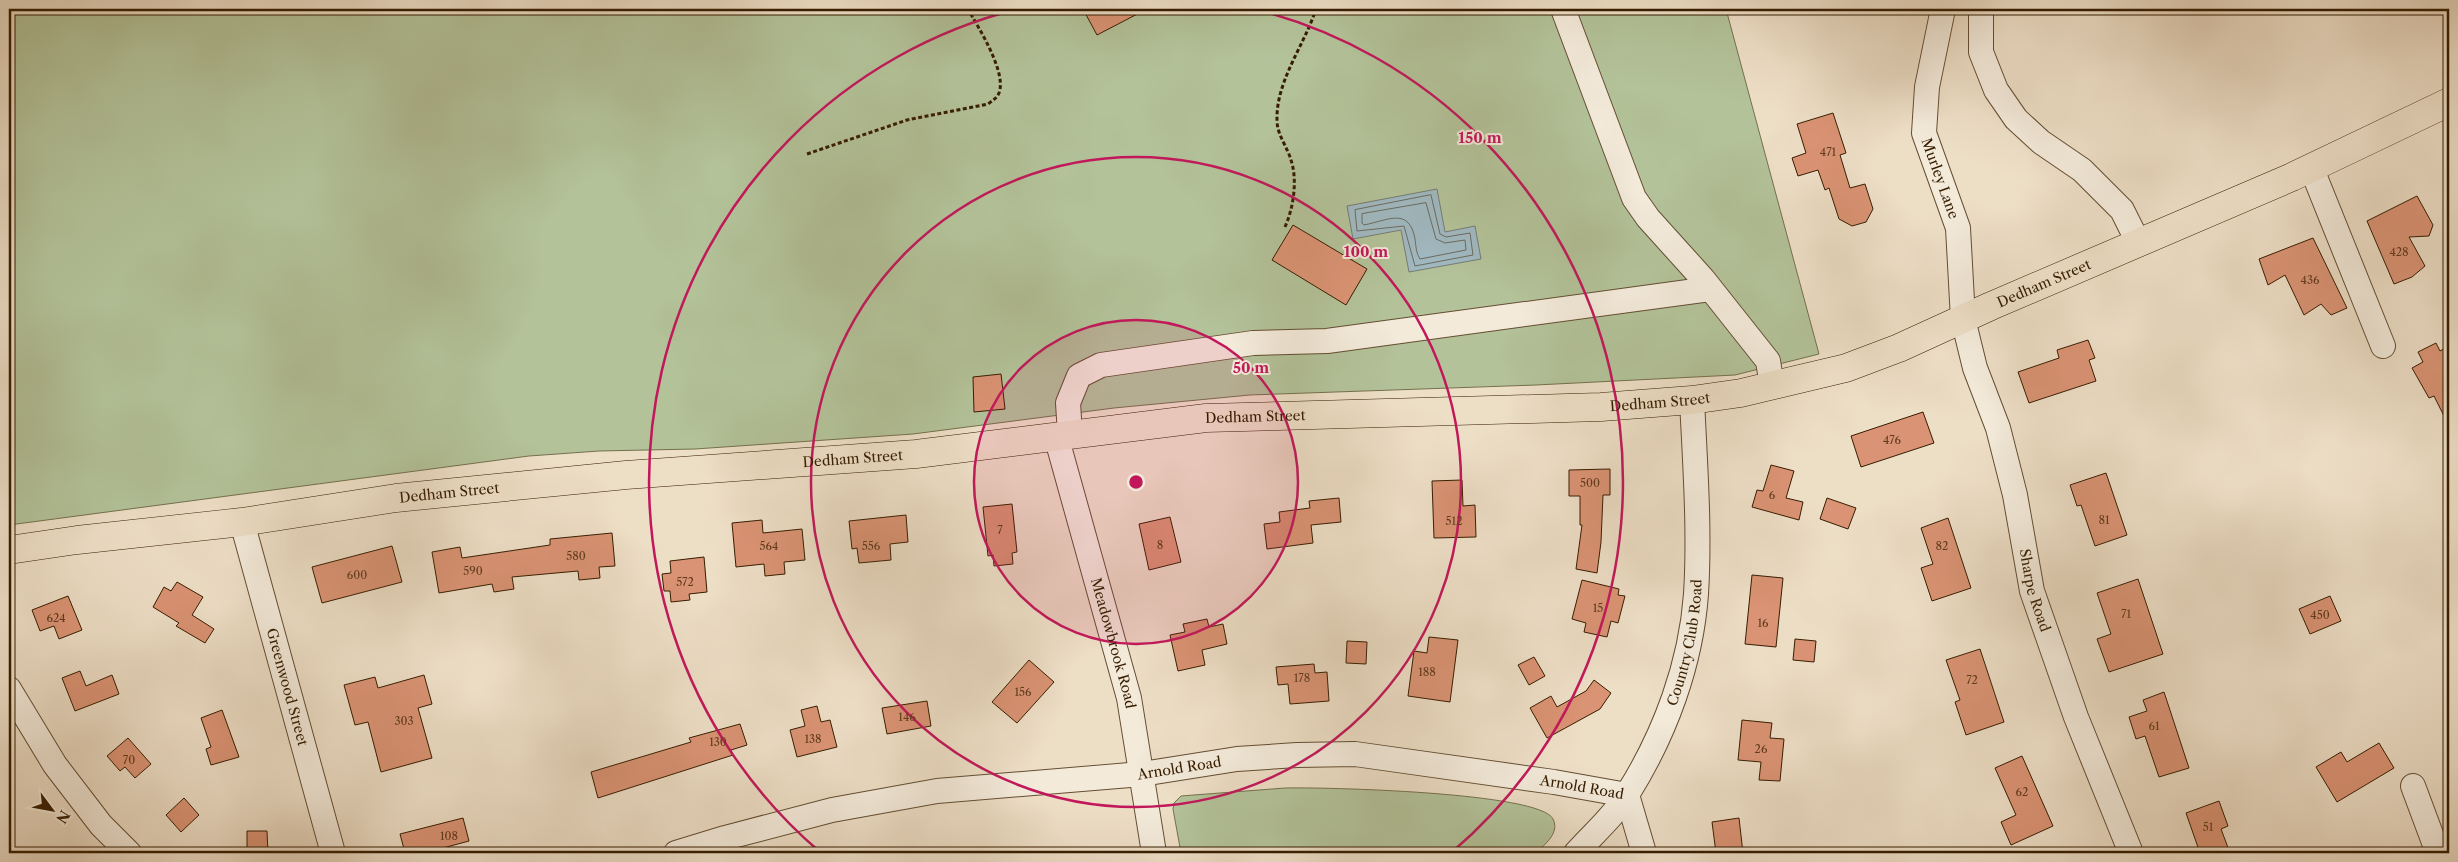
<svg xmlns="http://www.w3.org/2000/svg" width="2458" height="862" viewBox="0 0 2458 862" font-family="'Libre Caslon Text',serif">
  <rect width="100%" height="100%" fill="#eddec6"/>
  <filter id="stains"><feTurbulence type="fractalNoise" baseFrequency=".004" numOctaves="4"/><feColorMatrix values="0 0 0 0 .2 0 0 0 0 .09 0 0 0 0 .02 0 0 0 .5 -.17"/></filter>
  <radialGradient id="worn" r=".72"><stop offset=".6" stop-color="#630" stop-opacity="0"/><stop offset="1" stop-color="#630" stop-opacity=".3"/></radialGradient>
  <g fill="#b3c299" stroke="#74704c">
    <polygon points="9,9 1726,9 1819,354 1735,375 1536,385 1250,395 1114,408 913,434 695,449 599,451 529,456 9,525"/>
    <path d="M1285,788c36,-1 255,4 268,31 7,14 -8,25 -17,34h-355l-8,-44 1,-6 7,-7z"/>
  </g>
  <polygon fill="#a0b9c1" stroke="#767b74" points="1437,189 1445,232 1475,226 1481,259 1409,272 1401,230 1353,239 1347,206"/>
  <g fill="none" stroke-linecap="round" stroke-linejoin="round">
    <g stroke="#6b6b60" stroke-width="1">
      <polygon points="1431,195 1440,234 1446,237 1470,233 1473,255 1415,266 1404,226 1357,231 1355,210"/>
      <path d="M1426,203l10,36 9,4 20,-3 1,10 -46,9c-4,-6 -4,-13 -5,-20 -6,-32 -26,-19 -51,-14l-2,-2v-9z"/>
    </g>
  </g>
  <g fill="#da9374" stroke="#361d00">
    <polygon points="1083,9 1147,9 1097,35"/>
    <polygon points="1833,113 1846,153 1840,155 1850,188 1865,184 1873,209 1866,222 1852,226 1839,219 1829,188 1825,190 1818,170 1798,176 1792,158 1806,153 1797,124"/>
    <polygon points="2417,196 2433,225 2429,236 2409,237 2425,266 2412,277 2394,284 2367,221"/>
    <polygon points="1293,225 1367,269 1346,305 1272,260"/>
    <polygon points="2313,238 2347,308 2331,315 2321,304 2304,315 2285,275 2268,285 2259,259"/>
    <polygon points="2088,340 2095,358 2089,360 2096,381 2029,403 2018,372 2059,358 2057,350"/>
    <polygon points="2436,343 2440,351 2449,346 2449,426 2434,396 2429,398 2412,368 2423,362 2418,352"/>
    <polygon points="1001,374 1005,409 974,412 973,377"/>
    <polygon points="1923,412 1934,443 1861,467 1851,436"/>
    <polygon points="1771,465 1794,471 1786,498 1803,502 1799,520 1752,507 1757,490 1763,491"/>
    <polygon points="1610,469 1610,495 1603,495 1601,542 1597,573 1576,569 1582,525 1580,525 1580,496 1569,496 1569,470"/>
    <polygon points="2106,473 2127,535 2095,546 2081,505 2077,506 2070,485"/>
    <polygon points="1462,480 1463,506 1475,505 1476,537 1434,538 1432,481"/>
    <polygon points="1339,498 1341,522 1311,525 1313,543 1267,549 1264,524 1280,522 1279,512 1310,508 1309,501"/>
    <polygon points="1827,498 1856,508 1848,529 1820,519"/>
    <polygon points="1012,504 1017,552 1012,553 1013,564 994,566 993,555 988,556 983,507"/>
    <polygon points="906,515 908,542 890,544 891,560 859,563 857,548 852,549 849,521"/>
    <polygon points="1170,517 1181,562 1149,570 1139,524"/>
    <polygon points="1948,518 1971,588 1932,601 1921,568 1933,564 1921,528"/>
    <polygon points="762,520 763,533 802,529 805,560 784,562 785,574 765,576 764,564 736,567 732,523"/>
    <polygon points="612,533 615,566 599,567 600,578 579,580 578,571 512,577 514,589 494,592 492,584 439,593 432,552 460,547 462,558 550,545 550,539"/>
    <polygon points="392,546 402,582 322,603 312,567"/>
    <polygon points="704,557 707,592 689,594 690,600 671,602 670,591 664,591 662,574 671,573 670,561"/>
    <polygon points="1752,575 1783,578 1776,647 1745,644"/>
    <polygon points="2138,579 2163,654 2109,672 2097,639 2111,634 2097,593"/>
    <polygon points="1582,580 1619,589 1618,595 1625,596 1618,623 1611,621 1607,637 1584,632 1586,623 1572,619"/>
    <polygon points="177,582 203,597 192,615 214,629 205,643 176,626 179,623 153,607 164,587 171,591"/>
    <polygon points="68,596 82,630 59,639 54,626 40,631 32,610"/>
    <polygon points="2330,596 2341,621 2310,634 2299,609"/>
    <polygon points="1207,619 1209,627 1223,624 1227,644 1202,650 1205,665 1178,671 1170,635 1185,632 1183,624"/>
    <polygon points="1429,637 1458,640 1450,702 1408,696 1414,651 1427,653"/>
    <polygon points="1795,639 1816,641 1814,662 1793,660"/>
    <polygon points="1347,641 1367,642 1366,664 1346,663"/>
    <polygon points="1980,649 2004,722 1966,735 1955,702 1960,700 1946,660"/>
    <polygon points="1534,657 1545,676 1529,685 1518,665"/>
    <polygon points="1029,660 1054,682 1017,723 992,702"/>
    <polygon points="1314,664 1315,673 1327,672 1329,701 1290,704 1288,684 1278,685 1276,667"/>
    <polygon points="80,671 86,686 112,675 119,694 75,711 62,678"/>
    <polygon points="424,675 432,704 418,708 432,758 381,772 368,722 355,725 344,685 375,677 378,688"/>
    <polygon points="1594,680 1611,693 1600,709 1547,738 1530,708 1551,696 1557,707 1586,691"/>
    <polygon points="2164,692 2189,768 2159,777 2145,736 2136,739 2129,717 2147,711 2143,700"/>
    <polygon points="927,701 931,726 887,734 882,708"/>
    <polygon points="817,706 821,722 830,720 837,747 797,757 790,730 805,726 801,710"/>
    <polygon points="222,710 239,757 211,765 206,749 211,747 201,718"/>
    <polygon points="1742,720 1772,723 1770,738 1784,739 1780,781 1759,780 1761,762 1738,760"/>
    <polygon points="740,724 747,745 731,750 733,755 598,798 591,772 691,742 689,738"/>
    <polygon points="128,738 151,764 135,778 125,767 120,771 107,756"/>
    <polygon points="2379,743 2394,768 2337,802 2316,767 2341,752 2347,762"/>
    <polygon points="2022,756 2053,826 2011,845 2001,822 2016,815 1995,768"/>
    <polygon points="184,798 199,815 181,832 166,815"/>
    <polygon points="2219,801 2228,826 2221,829 2230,853 2200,853 2186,813"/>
    <polygon points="463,818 469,841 443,848 445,853 405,853 400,834"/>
    <polygon points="1739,818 1743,853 1716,853 1712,822"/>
    <polygon points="247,831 267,831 268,853 247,853"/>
  </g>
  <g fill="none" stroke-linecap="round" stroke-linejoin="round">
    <g stroke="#644d32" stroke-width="26">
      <g id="minor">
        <polyline points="1563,9 1634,198 1648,218 1703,279 1768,361 1772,386"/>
        <path id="s1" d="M1943,9l-16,78 -3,46 34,95 5,91 12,49 23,60 17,67 17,96 44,126 55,136"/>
        <polyline points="1981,9 1981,52 1996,90 2016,119 2041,142 2082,170 2122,210 2138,242"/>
        <polyline points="2311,167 2383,346"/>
        <polyline points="1070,434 1068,403 1079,376 1101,365 1253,343 1327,341 1710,289"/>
        <path id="s2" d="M1056,436l73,262 25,155"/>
        <path id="s3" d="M242,522l91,331"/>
        <polyline points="9,689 55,765 101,825 129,853"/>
        <polyline points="2413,786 2438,853"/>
        <path id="s4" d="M676,853l49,-15 107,-28 105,-19 205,-17 95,-15 60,-4 58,-1 199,28 73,13 17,58"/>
        <path id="s5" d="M1576,853c17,-19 39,-38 52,-60 37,-59 63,-129 68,-199 4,-64 -1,-130 -4,-194"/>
      </g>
    </g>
    <g stroke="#361d00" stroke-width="29">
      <g id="major">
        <path id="s6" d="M9,550l68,-10 165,-18 154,-24 230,-23 290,-21 290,-36 395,-11 91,-7 49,-7 105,-25 53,-20 92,-42 301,-129 157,-75"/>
      </g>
    </g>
    <g stroke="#361d00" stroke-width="3" stroke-dasharray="4 2.5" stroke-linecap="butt">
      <path d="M807,154l100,-34 81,-16c5,-4 9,-6 11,-11 8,-21 -21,-66 -31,-84"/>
      <path d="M1285,227c8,-18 13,-46 6,-67 -4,-14 -14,-25 -14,-40 -1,-39 27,-74 39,-111"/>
    </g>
    <use href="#minor" stroke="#f3eada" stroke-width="24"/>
    <use href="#major" stroke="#eddec6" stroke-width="28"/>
  </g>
  <circle cx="1136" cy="482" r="162" fill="#c2185b" fill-opacity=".12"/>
  <g fill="none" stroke="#c2185b" stroke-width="2.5">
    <circle cx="1136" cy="482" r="162"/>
    <circle cx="1136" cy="482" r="325"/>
    <path d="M820 852A487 487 0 0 1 1018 9M1254 9A487 487 0 0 1 1452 852"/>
  </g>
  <g text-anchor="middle" stroke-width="4" stroke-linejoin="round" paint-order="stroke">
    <g font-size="11" fill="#5f3a1d">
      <text x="1828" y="156">471</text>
      <text x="2399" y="256">428</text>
      <text x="2310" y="284">436</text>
      <text x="1892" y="444">476</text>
      <text x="1590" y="487">500</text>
      <text x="1772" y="499">6</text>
      <text x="2104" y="524">81</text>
      <text x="1454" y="525">512</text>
      <text x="1000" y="534">7</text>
      <text x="1160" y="549">8</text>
      <text x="769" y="550">564</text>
      <text x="871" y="550">556</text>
      <text x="1942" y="550">82</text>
      <text x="576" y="560">580</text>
      <text x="473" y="575">590</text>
      <text x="357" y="579">600</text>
      <text x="685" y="586">572</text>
      <text x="1598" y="612">15</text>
      <text x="2126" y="618">71</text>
      <text x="2320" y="619">450</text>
      <text x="56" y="622">624</text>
      <text x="1763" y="627">16</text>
      <text x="1427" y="676">188</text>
      <text x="1302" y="682">178</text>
      <text x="1972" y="684">72</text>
      <text x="1023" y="696">156</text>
      <text x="907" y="721">146</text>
      <text x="404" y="725">303</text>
      <text x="2154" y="730">61</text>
      <text x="813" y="743">138</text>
      <text x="718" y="746">130</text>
      <text x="1761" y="753">26</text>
      <text x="129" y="764">70</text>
      <text x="2022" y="796">62</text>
      <text x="2208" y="831">51</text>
      <text x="449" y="840">108</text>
    </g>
    <g font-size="14" fill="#361d00" stroke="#f3eada">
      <text dy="5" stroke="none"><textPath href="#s1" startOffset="174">Murley Lane</textPath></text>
      <text dy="5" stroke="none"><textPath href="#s6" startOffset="2064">Dedham Street</textPath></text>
      <text dy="5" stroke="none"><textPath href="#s6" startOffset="1659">Dedham Street</textPath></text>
      <text dy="5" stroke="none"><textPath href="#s6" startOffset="1254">Dedham Street</textPath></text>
      <text dy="5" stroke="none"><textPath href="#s6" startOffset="849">Dedham Street</textPath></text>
      <text dy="5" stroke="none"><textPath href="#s6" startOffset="444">Dedham Street</textPath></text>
      <text dy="5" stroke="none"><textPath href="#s1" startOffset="599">Sharpe Road</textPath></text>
      <text dy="5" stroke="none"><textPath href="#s5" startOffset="242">Country Club Road</textPath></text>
      <text dy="5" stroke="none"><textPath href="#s2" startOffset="215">Meadowbrook Road</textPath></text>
      <text dy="5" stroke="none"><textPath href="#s3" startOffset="171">Greenwood Street</textPath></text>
      <text dy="5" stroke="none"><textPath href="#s4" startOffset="512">Arnold Road</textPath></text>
      <text dy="5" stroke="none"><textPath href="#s4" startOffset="918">Arnold Road</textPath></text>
    </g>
  </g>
  <circle cx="1136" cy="482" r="8" fill="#c2185b" stroke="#f3eada" stroke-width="2.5"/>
  <g font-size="15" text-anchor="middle" font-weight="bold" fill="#c2185b" stroke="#f3eada" stroke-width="4" stroke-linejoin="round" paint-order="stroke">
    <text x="1480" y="143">150 m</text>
    <text x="1366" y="257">100 m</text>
    <text x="1251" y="373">50 m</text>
  </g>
  <rect width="2458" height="862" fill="none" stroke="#eddec6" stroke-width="30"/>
  <rect x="10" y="10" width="2438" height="842" fill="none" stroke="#361d00" stroke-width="2.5"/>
  <rect x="15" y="15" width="2428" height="832" fill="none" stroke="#361d00"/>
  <g transform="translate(52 810) rotate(122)" stroke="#f3eada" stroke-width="4" paint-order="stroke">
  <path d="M0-4L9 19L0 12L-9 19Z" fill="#361d00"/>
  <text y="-8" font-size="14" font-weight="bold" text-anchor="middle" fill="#361d00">N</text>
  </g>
  <rect width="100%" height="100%" filter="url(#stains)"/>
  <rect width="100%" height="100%" fill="url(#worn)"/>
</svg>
